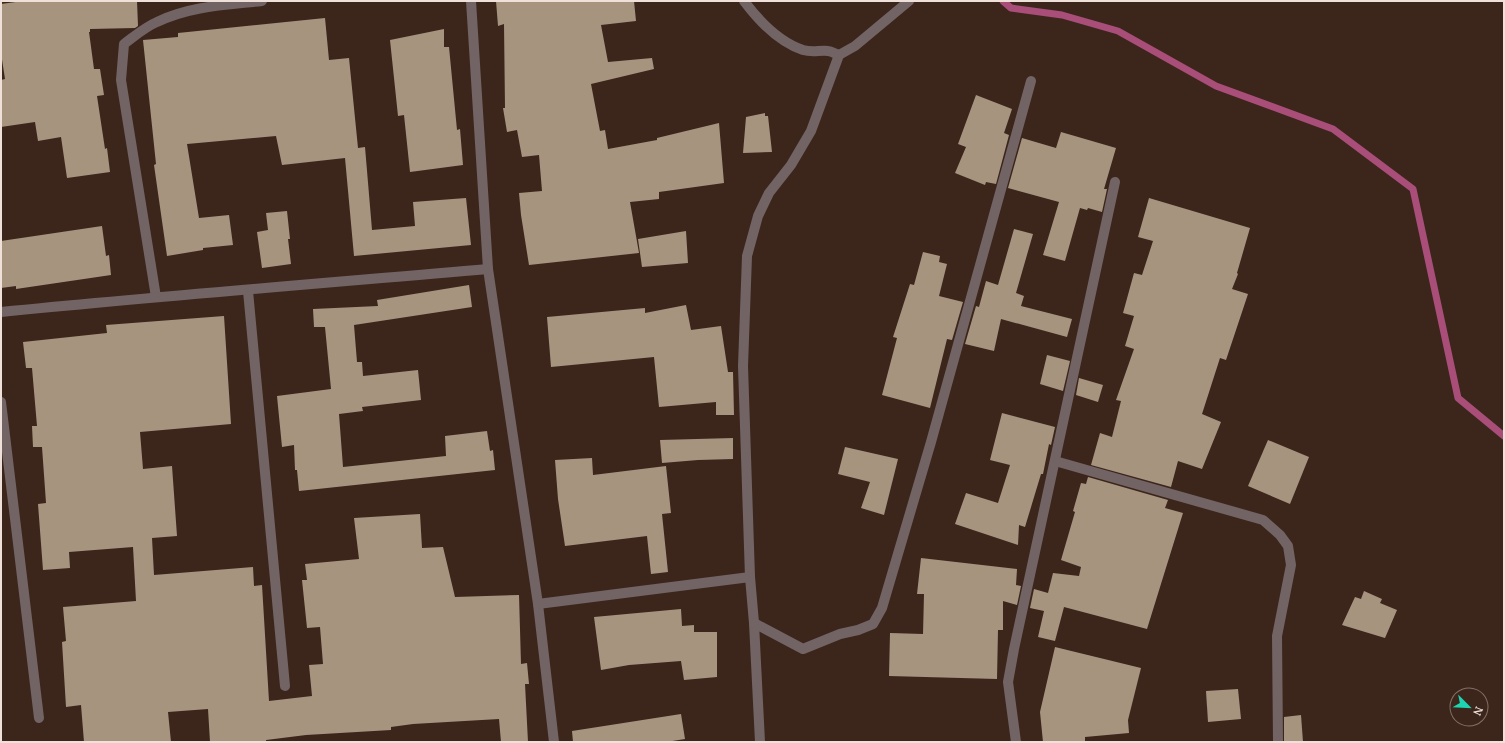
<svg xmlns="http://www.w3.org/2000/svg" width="1505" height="743" viewBox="0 0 1505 743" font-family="'PT Serif',serif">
  <rect width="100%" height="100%" fill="#3c261c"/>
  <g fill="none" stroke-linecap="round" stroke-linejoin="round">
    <polyline stroke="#a84e79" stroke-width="7" points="1003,1 1011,8 1062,15 1118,31 1216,86 1333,129 1413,189 1458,398 1504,436"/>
  </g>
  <g fill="#a7947f">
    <polygon points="23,1 137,1 138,26 135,28 90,29 90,32 89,32 94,69 100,69 104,95 97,96 105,149 107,148 110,172 67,178 61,137 38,141 35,122 1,127 1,80 5,79 1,53 1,4"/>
    <polygon points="496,1 634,1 636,21 601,25 608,62 652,58 654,69 591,84 600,131 605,130 608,149 657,140 657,138 719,123 724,183 659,192 659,199 630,202 639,253 529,265 521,215 519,193 542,191 539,155 522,157 517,130 507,132 503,108 505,108 504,24 498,26"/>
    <polygon points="325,18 329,60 349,58 358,148 365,147 372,230 415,226 413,202 466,198 471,245 354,256 345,158 282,165 276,136 187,144 199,218 229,215 233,245 203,248 203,250 167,256 154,165 156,164 143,40 178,37 178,33"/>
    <polygon points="444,29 444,47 449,47 457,130 460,129 463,165 410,172 404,115 398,116 390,40"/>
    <polygon points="976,95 1012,109 1004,133 1009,135 996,184 986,182 985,185 955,173 966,147 958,144"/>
    <polygon points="765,113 765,116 768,116 772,152 743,153 746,117"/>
    <polygon points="1061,132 1116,148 1104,189 1107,189 1102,212 1088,208 1087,210 1080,208 1065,261 1043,255 1059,202 1008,188 1022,138 1056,148"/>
    <polygon points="1149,198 1250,228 1237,273 1238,274 1232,289 1248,294 1226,360 1220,358 1202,414 1221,422 1202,469 1178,461 1171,487 1091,465 1100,433 1112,437 1121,401 1116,400 1134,349 1125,346 1134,316 1123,313 1134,273 1142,275 1153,241 1138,237"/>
    <polygon points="287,211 290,239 288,239 291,264 262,268 257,232 268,230 266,213"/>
    <polygon points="102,226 106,256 109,255 111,275 16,289 16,286 1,288 1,241"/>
    <polygon points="1014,229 1033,234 1016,293 1024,296 1021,306 1072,319 1067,337 1001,319 994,351 965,344 976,306 979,307 986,281 998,285"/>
    <polygon points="686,231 688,263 642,267 638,239"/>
    <polygon points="923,252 940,256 939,262 947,264 939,296 963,302 952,340 947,339 930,408 882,395 897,338 893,337 910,284 914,285"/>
    <polygon points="469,285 472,307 354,325 357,362 362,362 363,376 418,370 421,400 362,407 363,411 339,414 343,467 446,456 445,436 487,431 490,451 493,450 495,470 299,491 297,470 295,470 294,445 282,447 277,396 331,389 325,327 314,327 313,309 378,306 377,300"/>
    <polygon points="686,305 691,330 721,326 728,372 733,372 734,415 716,415 716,402 659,407 654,357 551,367 547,317 645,308 645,313"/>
    <polygon points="224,316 231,424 140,432 143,469 172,466 177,536 152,538 154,575 253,567 254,586 262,585 269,701 312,696 309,665 323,664 320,627 307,628 302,580 307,580 305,564 359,559 354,518 420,514 422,548 443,547 455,597 519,595 521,664 527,663 529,684 525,684 528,742 501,742 499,719 413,724 391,727 391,730 306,735 266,740 266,742 210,742 208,709 168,712 171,742 84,742 81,705 66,707 62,642 66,641 63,607 136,601 133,547 69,552 70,568 43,570 38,504 46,503 42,447 33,447 32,426 37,426 32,368 26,368 23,342 107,333 106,325"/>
    <polygon points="1047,355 1070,361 1063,391 1040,384"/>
    <polygon points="1079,378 1103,385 1098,402 1076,395"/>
    <polygon points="1002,413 1055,427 1051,445 1049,444 1043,474 1041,474 1025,527 1019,525 1018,545 955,524 966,493 998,503 1010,465 990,460"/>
    <polygon points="733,438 733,459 698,460 662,463 660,440"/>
    <polygon points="1268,440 1309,457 1290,504 1248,486"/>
    <polygon points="845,447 898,459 884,515 861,508 870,482 838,474"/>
    <polygon points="592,458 593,475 666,466 671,513 662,514 668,572 651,574 647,536 565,546 558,499 555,460"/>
    <polygon points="1088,477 1168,500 1165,508 1183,513 1147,629 1064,607 1055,641 1038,637 1044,611 1030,608 1034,589 1048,593 1053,573 1079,576 1081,567 1061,560 1075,512 1073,511 1081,483 1086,484"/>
    <polygon points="921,558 1017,569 1016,585 1021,586 1017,605 1003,601 1003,630 998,630 997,679 889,676 890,633 923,634 924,594 917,594"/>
    <polygon points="1364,591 1382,599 1380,603 1397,610 1385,638 1342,625 1355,597 1361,599"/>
    <polygon points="681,609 682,626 694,625 694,632 717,632 717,677 684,680 681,661 629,665 601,670 594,617"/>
    <polygon points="1055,647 1141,668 1128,720 1129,733 1085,737 1085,742 1043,742 1040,712"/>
    <polygon points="1238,689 1241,719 1208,722 1206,691"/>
    <polygon points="681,714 685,739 666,742 573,742 572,731"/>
    <polygon points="1301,715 1303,742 1284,742 1284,717"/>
  </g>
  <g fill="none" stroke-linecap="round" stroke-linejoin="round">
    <g stroke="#726464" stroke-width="10">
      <polyline points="471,1 488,269 538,604 554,742"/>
      <path d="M744,1c15,20 35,41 59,49 10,3 16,0 25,1 3,0 8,3 11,4l16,-9 54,-45"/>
      <polyline points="248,291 285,686"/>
      <path d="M156,297l-35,-217 3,-36c11,-8 21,-17 33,-22 33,-16 69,-17 105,-21"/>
      <path d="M1,312c162,-16 325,-29 487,-43"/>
      <polyline points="1,402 39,718"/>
      <polyline points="1055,461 1263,520 1280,535 1288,546 1291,565 1277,636 1278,742"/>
      <polyline points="750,577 743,366 747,256 758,216 769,193 791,165 811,131 839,55"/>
      <polyline points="538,604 750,577 754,623 760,742"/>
      <polyline points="754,623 803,649 840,634 858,630 873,624 882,608 931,442 1031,81"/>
      <polyline points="1016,742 1008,682 1014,649 1115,182"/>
    </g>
  </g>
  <rect width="1505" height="743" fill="none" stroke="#efe0d9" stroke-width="4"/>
  <g transform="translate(1469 707) rotate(114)"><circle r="19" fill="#3c261c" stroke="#847068"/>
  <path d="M0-3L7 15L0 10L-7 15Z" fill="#1dd5b1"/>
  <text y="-6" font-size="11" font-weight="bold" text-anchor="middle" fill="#efe0d9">N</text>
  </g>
</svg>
